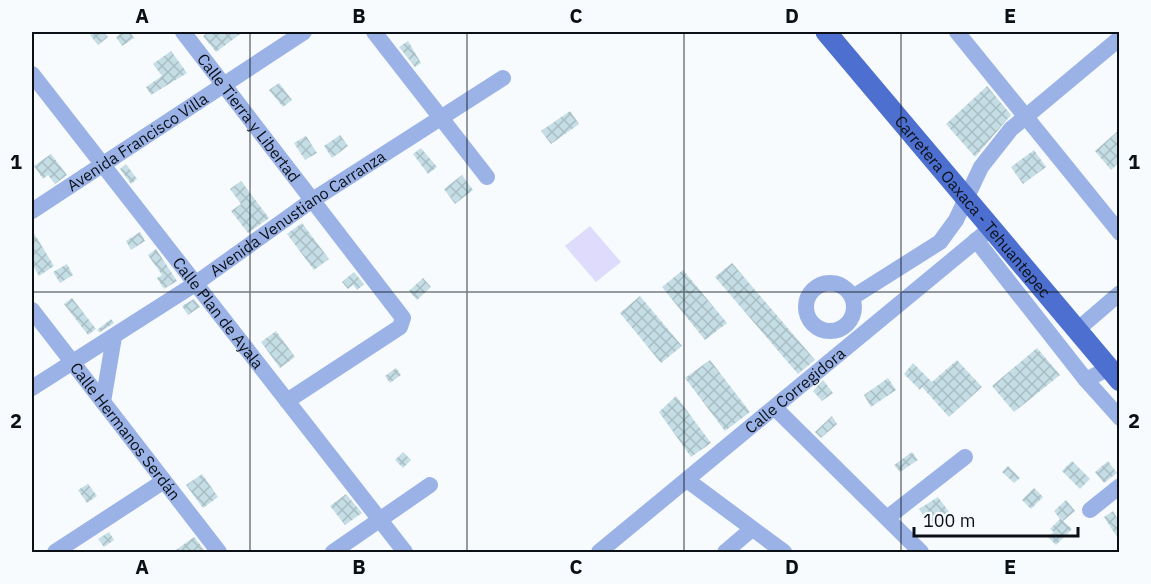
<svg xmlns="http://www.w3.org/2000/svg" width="1151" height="584" viewBox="0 0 1151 584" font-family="'IBM Plex Sans',sans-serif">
  <defs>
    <pattern id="building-cross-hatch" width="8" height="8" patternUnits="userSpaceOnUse" patternTransform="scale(1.5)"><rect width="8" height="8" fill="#c5dde5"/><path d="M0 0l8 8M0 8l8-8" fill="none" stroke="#a8bdc4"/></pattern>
  </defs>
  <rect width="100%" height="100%" fill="#f8fbfe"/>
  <polygon fill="#dedbfd" points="590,226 621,262 596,282 565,246"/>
  <g fill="url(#building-cross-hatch)">
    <polygon points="95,32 104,32 108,37 98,45 90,35"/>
    <polygon points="123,32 130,32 134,38 122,46 116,37"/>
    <polygon points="209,32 243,32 216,52 203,36"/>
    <polygon points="408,41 421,63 415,67 399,47"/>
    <polygon points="171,51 187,73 151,95 146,87 162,76 153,64"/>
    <polygon points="279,83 292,100 283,107 269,90"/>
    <polygon points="987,86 1011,115 975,157 946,124"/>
    <polygon points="570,111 579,124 551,144 541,131"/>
    <polygon points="1119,130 1119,163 1111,170 1095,151"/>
    <polygon points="340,135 348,146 332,158 324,146"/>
    <polygon points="306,136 317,153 305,160 294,143"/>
    <polygon points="421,148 437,167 428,174 413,154"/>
    <polygon points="1034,150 1046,167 1023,184 1011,167"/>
    <polygon points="51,154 67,175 55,184 48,175 43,179 34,166"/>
    <polygon points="126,164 137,179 131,184 120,169"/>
    <polygon points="462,175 473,190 455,204 444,189"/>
    <polygon points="241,181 269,218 248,233 231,211 241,204 230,189"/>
    <polygon points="302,223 329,259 314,270 287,234"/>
    <polygon points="32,230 54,266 39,276 32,264"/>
    <polygon points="140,232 145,241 131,250 126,241"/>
    <polygon points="156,249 177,281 164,289 157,278 162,275 148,255"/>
    <polygon points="732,263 815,360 798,374 715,277"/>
    <polygon points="67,264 73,275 60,283 53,272"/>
    <polygon points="683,270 727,323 705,340 662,287"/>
    <polygon points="354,272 364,284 357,290 353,285 348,289 342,282"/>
    <polygon points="423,278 431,287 417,300 409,291"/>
    <polygon points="640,296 682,346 661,363 620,313"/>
    <polygon points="72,298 96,329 88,335 64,304"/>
    <polygon points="194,299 200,307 188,315 182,306"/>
    <polygon points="111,319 114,323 100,332 97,330"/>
    <polygon points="276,331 295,357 280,368 261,342"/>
    <polygon points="1037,348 1060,375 1014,412 992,386"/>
    <polygon points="710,360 750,412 725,431 685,378"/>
    <polygon points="957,360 982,387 949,417 922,387 920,390 904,374 913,363 932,382"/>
    <polygon points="396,368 401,375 390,383 385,376"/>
    <polygon points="888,378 896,390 871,407 864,395"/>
    <polygon points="823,380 833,393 822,401 813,391"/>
    <polygon points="676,396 711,443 691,457 659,412"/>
    <polygon points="832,416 837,424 821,438 815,432"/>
    <polygon points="403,452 411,460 403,468 395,460"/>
    <polygon points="912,452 918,460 900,472 894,465"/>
    <polygon points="1072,461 1090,479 1080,489 1062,471"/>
    <polygon points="1108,461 1117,473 1104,483 1095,472"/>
    <polygon points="1008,466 1020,478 1014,483 1002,472"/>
    <polygon points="202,474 218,497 203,508 186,485"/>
    <polygon points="88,484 97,496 87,503 78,490"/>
    <polygon points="1034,488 1043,497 1031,509 1022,500"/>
    <polygon points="346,494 362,513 345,525 330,506"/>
    <polygon points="938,497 949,512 931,526 919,509"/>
    <polygon points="1066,500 1075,511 1063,521 1072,529 1056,545 1048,537 1054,532 1050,529 1060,519 1054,511"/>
    <polygon points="1113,511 1119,521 1119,540 1104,517"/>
    <polygon points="109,532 114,540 104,547 98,539"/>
    <polygon points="194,537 206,552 173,552"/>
  </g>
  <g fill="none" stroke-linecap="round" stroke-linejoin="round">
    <g stroke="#9bb2e7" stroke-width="16">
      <path id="s1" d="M183,32l220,286 -3,9 -113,74"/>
      <polyline points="374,32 487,177"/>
      <polyline points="957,32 1120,233"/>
      <path id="s2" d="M32,74l373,478"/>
      <path id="s3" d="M32,211l272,-179"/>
      <polyline points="976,240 1086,380 1109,368"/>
      <circle cx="830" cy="307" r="24"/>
      <polyline points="853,297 940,242 956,220 981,167 1011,129 1120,38"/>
      <path id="s4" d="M32,310l187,242"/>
      <polyline points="1077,330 1120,293"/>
      <polyline points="1086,380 1120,418"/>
      <path id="s5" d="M32,388l163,-104 116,-83 192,-123"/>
      <polyline points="103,402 114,337"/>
      <polyline points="775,408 921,552"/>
      <polyline points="687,480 784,552"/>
      <polyline points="1090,510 1120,486"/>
      <polyline points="887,518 965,457"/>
      <polyline points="55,552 164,481"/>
      <polyline points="333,552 430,485"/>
      <path id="s6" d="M599,552l391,-323"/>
      <polyline points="725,552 752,529"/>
    </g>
    <path stroke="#4d6fcf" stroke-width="21" id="s7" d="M826,32l294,349"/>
  </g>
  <path fill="none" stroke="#0a1015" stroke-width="1.5" stroke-opacity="0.55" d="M250,32v520M467,32v520M684,32v520M901,32v520M32,292h1088"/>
  <g text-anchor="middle" stroke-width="6" stroke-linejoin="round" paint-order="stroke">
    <g font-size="16" fill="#0a1015" stroke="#f8fbfe">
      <text dy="6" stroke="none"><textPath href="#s1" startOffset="108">Calle Tierra y Libertad</textPath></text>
      <text dy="6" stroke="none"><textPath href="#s3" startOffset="126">Avenida Francisco Villa</textPath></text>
      <text dy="6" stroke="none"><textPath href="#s7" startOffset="228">Carretera Oaxaca - Tehuantepec</textPath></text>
      <text dy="6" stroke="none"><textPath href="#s5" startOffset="318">Avenida Venustiano Carranza</textPath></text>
      <text dy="6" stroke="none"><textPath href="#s2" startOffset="303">Calle Plan de Ayala</textPath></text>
      <text dy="6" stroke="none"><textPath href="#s6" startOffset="254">Calle Corregidora</textPath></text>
      <text dy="6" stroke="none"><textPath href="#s4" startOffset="153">Calle Hermanos Serdán</textPath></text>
    </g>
  </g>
  <rect width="1151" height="584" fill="none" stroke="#f8fbfe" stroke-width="66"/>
  <path d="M914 527v9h164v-9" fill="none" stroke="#0a1015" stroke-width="3"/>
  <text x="923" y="527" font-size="18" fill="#0a1015" stroke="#f8fbfe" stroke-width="4.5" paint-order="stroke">100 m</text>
  <rect x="33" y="33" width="1085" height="518" fill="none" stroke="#0a1015" stroke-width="2"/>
  <g font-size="20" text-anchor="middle" font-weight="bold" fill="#0a1015">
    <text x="142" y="23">A</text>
    <text x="359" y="23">B</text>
    <text x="576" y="23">C</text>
    <text x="792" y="23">D</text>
    <text x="1010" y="23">E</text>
    <text x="16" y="169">1</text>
    <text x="1134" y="169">1</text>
    <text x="16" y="428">2</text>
    <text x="1134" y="428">2</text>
    <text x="142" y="574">A</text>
    <text x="359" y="574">B</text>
    <text x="576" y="574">C</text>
    <text x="792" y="574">D</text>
    <text x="1010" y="574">E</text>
  </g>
</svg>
